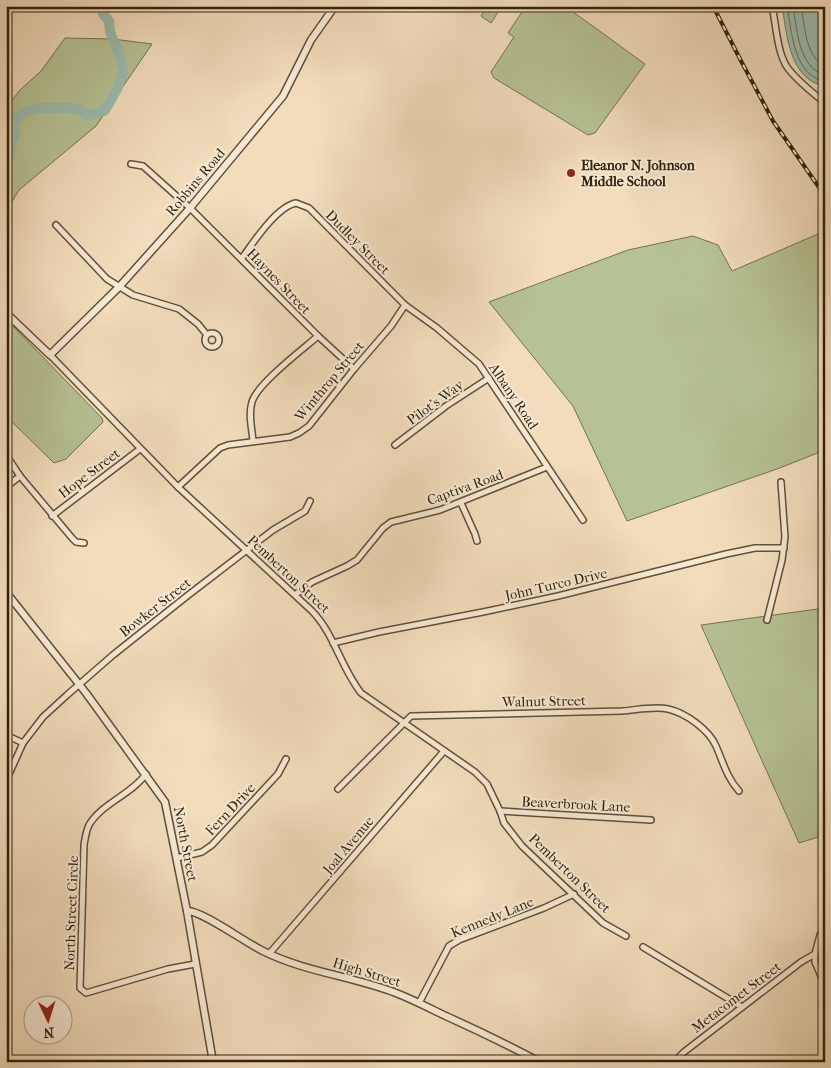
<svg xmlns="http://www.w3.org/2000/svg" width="831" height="1068" viewBox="0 0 831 1068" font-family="'IM FELL French Canon',serif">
  <rect width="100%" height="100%" fill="#f2dcbc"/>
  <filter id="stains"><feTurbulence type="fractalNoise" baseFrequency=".004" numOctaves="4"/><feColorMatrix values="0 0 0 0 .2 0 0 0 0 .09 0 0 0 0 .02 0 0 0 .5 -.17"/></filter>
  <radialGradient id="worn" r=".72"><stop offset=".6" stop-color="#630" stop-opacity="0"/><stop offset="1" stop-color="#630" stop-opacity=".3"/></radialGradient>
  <g fill="#b6c294" stroke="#747250">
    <polygon points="488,6 502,6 491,23 481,16"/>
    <polygon points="526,6 565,6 645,64 595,133 588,135 494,78 491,72 514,37 508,33"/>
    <polygon points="65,38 113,39 152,44 96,126 19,190 6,212 6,109 19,91 41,71"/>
    <polygon points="825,231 825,450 777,469 627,521 573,406 489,302 628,250 693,236 718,245 732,271"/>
    <polygon points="6,319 102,418 103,422 66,459 54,463 6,416"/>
    <polygon points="825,608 825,835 799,843 701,625"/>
  </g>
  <path fill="#9bbcb0" stroke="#717e6e" d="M782,6h43v80c-36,-6 -38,-52 -43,-80z"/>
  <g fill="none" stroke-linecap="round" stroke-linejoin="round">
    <g stroke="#666f5e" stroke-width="1">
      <path d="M787,6c5,25 6,70 38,75"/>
      <path d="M793,6c4,22 5,62 32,69"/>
      <path d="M801,6c4,21 4,49 24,61"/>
    </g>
    <polyline stroke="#9bbcb0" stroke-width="10" points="6,162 10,156 11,144 15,134 14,125 17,118 24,112 37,108 72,108 79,109 85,115 89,115 104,111 107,107 117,89 123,72 121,58 110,32 109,21 103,14 103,6"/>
    <g stroke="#615038" stroke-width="8">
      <g id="minor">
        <path d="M772,6c4,18 5,46 15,61 10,14 25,25 38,36"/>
        <polyline points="131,164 143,166 190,208 318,336 354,369"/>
        <polyline points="56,225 107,279 133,295 179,309 198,324 207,335"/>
        <path d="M242,258c11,-15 34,-51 54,-55l13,5 96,97 32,23 42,36 104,156"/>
        <circle cx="212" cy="340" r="7"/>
        <path d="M50,355l128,132 134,124c23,24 28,55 49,82l114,79 12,12 13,27 4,12 18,23 81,77 23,13"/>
        <path d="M253,441c-1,-13 -5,-26 -1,-39 5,-18 50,-52 66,-66"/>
        <polyline points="395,445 446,406 489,378"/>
        <polyline points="6,455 20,476 72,538 76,542 84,543"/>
        <polyline points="6,487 20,476"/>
        <polyline points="178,487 220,448 228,445 290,437 299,433 309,426 354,369 391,326 405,305"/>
        <polyline points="461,503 475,534 477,541"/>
        <polyline points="52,516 140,449"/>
        <polyline points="296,594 312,582 347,566 357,560 383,528 391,522 440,510 547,467"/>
        <polyline points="767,620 782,560 785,537 781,482"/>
        <polyline points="333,643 379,632 483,612 558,596 726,554 755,548 784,548"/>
        <polyline points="6,735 23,743"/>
        <path d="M146,774c-15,21 -44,29 -57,51 -3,6 -4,14 -5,20l-4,143 6,5 82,-24 27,-5"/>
        <polyline points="6,781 23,743 43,717 67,695 113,655 187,596 273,530 305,511 310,501"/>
        <path d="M338,789l73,-73 211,-5c15,-1 32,-5 46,-2 18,4 41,21 48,37 7,16 11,32 23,45"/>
        <polyline points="500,811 651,820"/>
        <polyline points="177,858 202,852 212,845 278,774 286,759"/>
        <polyline points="643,947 742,1007"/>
        <polyline points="269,954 444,751"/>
        <polyline points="815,954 815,962 821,976 825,977"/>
        <polyline points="419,1003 449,946 459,940 544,908 574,894"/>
        <polyline points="674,1062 684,1052 801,962 815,954 820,935 825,929"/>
      </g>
    </g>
    <g stroke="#615038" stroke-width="9">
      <g id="tertiary">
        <polyline points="6,313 50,355 119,287 190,208 283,96 311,40 335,6"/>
        <polyline points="6,592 86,693 165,802 187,911 213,1062"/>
        <path d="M187,911c14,-1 59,32 76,40 42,21 89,25 133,42 18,7 35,16 52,24 31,14 62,29 92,45"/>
      </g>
    </g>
    <use href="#minor" stroke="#f7e8d3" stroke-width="5"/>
    <use href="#tertiary" stroke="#f7e8d3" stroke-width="6"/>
    <g stroke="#31220c" stroke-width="4">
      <polyline id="rail" points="713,6 740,59 773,121 825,196"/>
    </g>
    <use href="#rail" stroke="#f7e8d3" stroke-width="2" stroke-dasharray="5.5" stroke-linecap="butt"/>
  </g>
  <circle fill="#8f2418" stroke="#f7e8d3" stroke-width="2" cx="571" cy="173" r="5"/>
  <g text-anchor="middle" stroke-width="4" stroke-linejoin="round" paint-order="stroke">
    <g font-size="14" font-weight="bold" fill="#31220c" stroke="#f7e8d3" text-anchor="start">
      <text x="581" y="170">Eleanor N. Johnson<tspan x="581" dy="16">Middle School</tspan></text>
    </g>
    <g font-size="14" fill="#31220c" stroke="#f7e8d3">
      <text transform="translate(195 182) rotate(-50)" y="5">Robbins Road</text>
      <text transform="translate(358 242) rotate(45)" y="5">Dudley Street</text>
      <text transform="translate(279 281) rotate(46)" y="5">Haynes Street</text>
      <text transform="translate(329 381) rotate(-50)" y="5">Winthrop Street</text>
      <text transform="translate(514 396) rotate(56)" y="5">Albany Road</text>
      <text transform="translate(435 402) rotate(-36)" y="5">Pilot's Way</text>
      <text transform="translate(89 473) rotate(-37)" y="5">Hope Street</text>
      <text transform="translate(465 487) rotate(-20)" y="5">Captiva Road</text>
      <text transform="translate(289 574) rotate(43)" y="5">Pemberton Street</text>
      <text transform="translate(556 584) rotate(-13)" y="5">John Turco Drive</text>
      <text transform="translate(155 607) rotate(-38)" y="5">Bowker Street</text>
      <text transform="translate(544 701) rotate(-1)" y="5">Walnut Street</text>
      <text transform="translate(576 804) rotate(3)" y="5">Beaverbrook Lane</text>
      <text transform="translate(230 809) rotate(-47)" y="5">Fern Drive</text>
      <text transform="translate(186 844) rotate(79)" y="5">North Street</text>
      <text transform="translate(348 845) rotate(-50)" y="5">Joal Avenue</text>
      <text transform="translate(570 873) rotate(44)" y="5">Pemberton Street</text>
      <text transform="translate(71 913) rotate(-88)" y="5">North Street Circle</text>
      <text transform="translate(492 917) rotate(-22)" y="5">Kennedy Lane</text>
      <text transform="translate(367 972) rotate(17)" y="5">High Street</text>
      <text transform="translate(736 997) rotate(-37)" y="5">Metacomet Street</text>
    </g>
  </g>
  <rect width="831" height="1068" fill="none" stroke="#f2dcbc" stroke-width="25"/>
  <rect x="8" y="8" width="816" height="1053" fill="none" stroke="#31220c" stroke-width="2.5"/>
  <rect x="12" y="12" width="806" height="1043" fill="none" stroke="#31220c"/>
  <g transform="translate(48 1020) rotate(176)"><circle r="24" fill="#f7e8d3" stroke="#a89983"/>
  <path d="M0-4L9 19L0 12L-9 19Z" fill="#8f2418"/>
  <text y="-8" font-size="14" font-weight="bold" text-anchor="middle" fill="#31220c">N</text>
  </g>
  <rect width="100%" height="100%" filter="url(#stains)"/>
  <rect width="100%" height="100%" fill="url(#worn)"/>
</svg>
